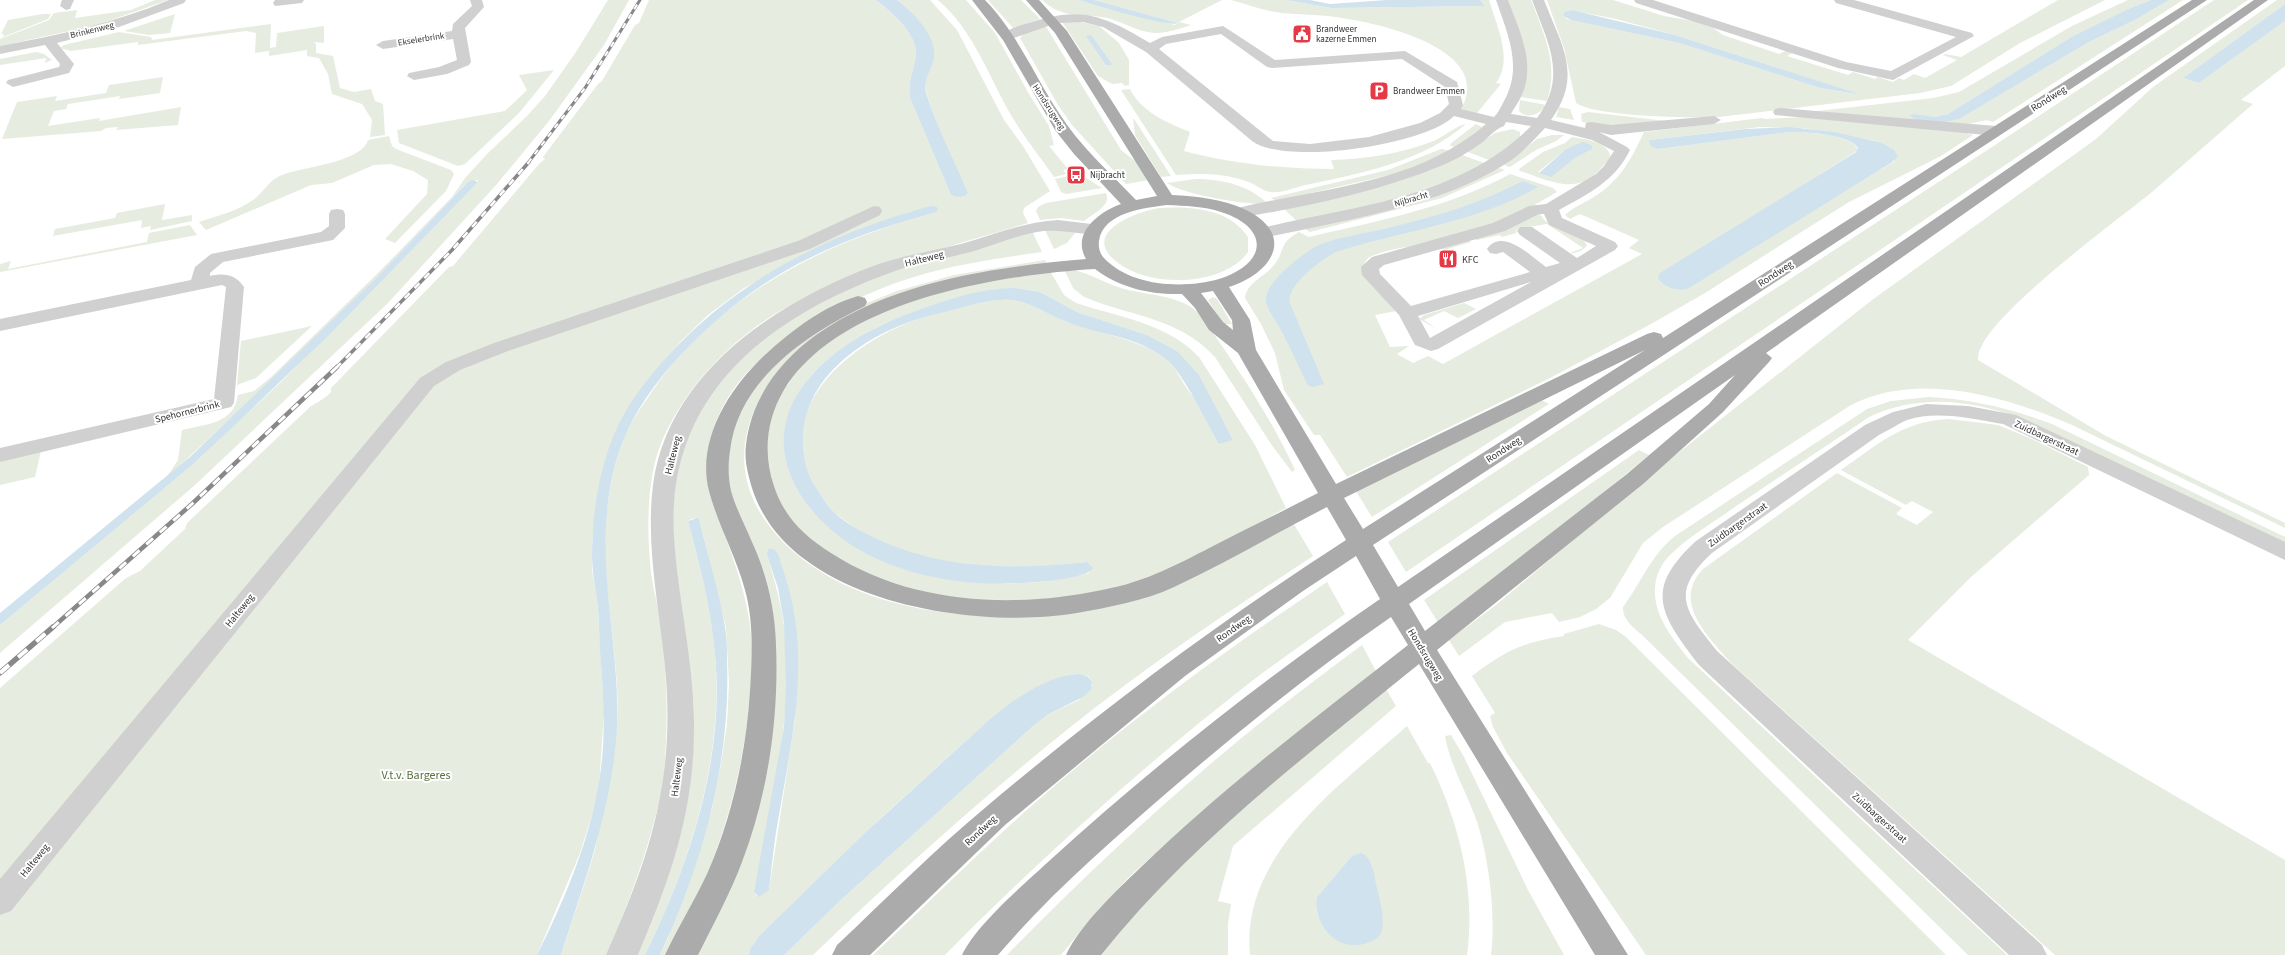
<svg xmlns="http://www.w3.org/2000/svg" width="2285" height="955" viewBox="0 0 2285 955" font-family="'Source Sans 3',sans-serif">
  <rect width="100%" height="100%" fill="#fff"/>
  <g fill="#e6ecdf" fill-rule="evenodd">
    <polygon points="155,0 168,0 97,25 0,46 0,39 49,20 54,13 77,10 75,18 131,10"/>
    <path d="M608,0h21l-25,45 -55,76 -52,63 -109,119 -193,182 -195,168v-28l190,-158 91,-85 197,-200v-2l-10,2 -93,97 -118,115 -90,83 11,-17 4,-30c24,-6 52,-6 56,-35l16,-4 17,-14 108,-105 73,-75 13,-19 23,-25 39,-37 18,-20 31,-44z"/>
    <path d="M649,0h226c14,10 42,34 41,53 -1,16 -9,28 -6,45l41,97 12,2 5,-4c-15,-33 -33,-68 -42,-103 -3,-10 4,-17 6,-26 6,-25 -16,-50 -35,-64h33l27,30 47,90 19,26 27,45 -26,17 -1,5 5,10c-76,23 -153,43 -225,76 -61,28 -118,84 -143,147 -13,35 -13,80 -10,116 1,17 6,35 9,53 6,40 9,84 7,126 -1,15 -1,33 -4,48 -12,57 -33,113 -55,166h-46c11,-34 23,-68 33,-102 7,-25 9,-52 14,-77 3,-17 7,-34 9,-50 4,-62 -13,-124 -12,-185 1,-34 6,-69 18,-100 6,-18 18,-33 28,-48 66,-97 173,-151 283,-180l-21,-2 -49,17 -40,17 -80,43 -36,27 -27,26 -37,43 -18,28 -9,17 -14,40 -7,38 -4,34v29l5,27 7,115 -5,75 -6,25 -13,41 -43,102h-537v-45l451,-546 -451,528v-204l126,-110 14,-7 45,-42 2,-6 123,-116c7,-5 15,-8 21,-15v-4l118,-121 4,-1 86,-102 6,-5 -2,-2 55,-73 4,-3 33,-56 4,-2z"/>
    <path d="M938,0h28l29,33 34,61 20,32 5,19 -5,1 19,23 -5,1 3,4 -12,3c-16,-23 -34,-45 -47,-69 -20,-37 -36,-80 -69,-108z"/>
    <polygon points="988,0 1021,0 1040,19 1014,29"/>
    <path d="M1042,0h36l97,25 3,-2 -84,-23h128l-43,22 12,3c-12,4 -24,8 -36,8 -17,-1 -28,-9 -44,-14 -25,-7 -47,2 -69,-19z"/>
    <path d="M1231,0h55l45,8 154,-2 -5,-6h9c7,25 25,59 7,83l5,1 -24,29 -16,-4c35,-61 -86,-87 -126,-92 -18,-3 -36,-2 -54,-4 -17,-2 -34,-9 -50,-13z"/>
    <path d="M1508,0h23c13,35 28,63 16,101l-26,-4 3,-8 -5,-54z"/>
    <path d="M1547,0h66l51,16 30,5 19,7 10,7 56,19 9,-4 6,2 -7,4 61,19 5,-3 22,7 3,-2 15,5 6,-4 5,2 10,-6 11,4 32,-18 -14,-5 3,-1 15,3 97,-57h47l-85,43 -69,43 -31,7 -201,24c-27,1 -122,0 -143,-14l-12,-55zM1570,10l46,9 59,16 186,60 -41,-7 -141,-45 -112,-24 -4,-3z"/>
    <polygon points="2128,0 2151,0 2128,9 2073,36 1948,114 1935,117 1911,115 1911,117 1961,118 2089,42 2137,19 2169,0 2183,0 1993,122 1987,120 1968,124 1809,112 1933,98 1959,92 2072,26"/>
    <polygon points="2214,0 2248,0 1406,572 1388,542 1995,145"/>
    <path d="M2277,0h8v4l-102,74 16,5 86,-62v45l-44,34 12,4c-34,29 -67,59 -101,88 -31,26 -178,131 -174,168l128,76 179,87v5l-213,-103c-65,-28 -153,-55 -221,-20l-188,122 -20,16 -33,55 -14,11 -16,8 -21,5 -7,-9 -47,9 -46,34 -10,-16 47,-35 158,-133 218,-172 224,-161 57,-52z"/>
    <polygon points="43,14 51,14 48,19 3,37 4,34 1,34 8,20"/>
    <polygon points="175,14 170,33 149,35 124,31"/>
    <polygon points="1076,21 1099,26 1119,43 1129,60 1129,85 1125,86 1122,83 1112,84 1098,76 1062,22"/>
    <polygon points="271,24 270,48 276,47 277,33 324,26 324,43 314,42 316,44 316,53 333,56 340,88 354,92 371,89 375,101 383,104 385,135 370,137 372,120 362,104 332,94 328,74 319,58 307,56 307,50 269,56 269,51 255,53 256,33 246,31 138,45 138,42 71,51 60,48 64,45 119,32 151,37 152,40"/>
    <polygon points="1045,25 1121,150 1139,164 1149,180 1126,184 1072,125 1058,105 1020,38 1024,34"/>
    <polygon points="36,52 44,54 52,60 45,63 46,58 0,65 0,59"/>
    <polygon points="554,70 519,113 465,164 458,166 399,143 397,130 505,111 527,90 519,75"/>
    <polygon points="163,77 160,93 119,99 120,96 68,104 66,109 54,111 48,126 100,118 99,121 181,107 178,125 116,130 118,127 106,128 101,131 2,139 17,102 57,96 55,101 106,93 109,85"/>
    <path d="M1130,89c11,23 38,34 60,43l-6,19c49,13 99,18 150,18l-3,-9c34,-1 68,-6 100,-18 12,-4 24,-16 35,-18 -44,38 -104,49 -160,61 -10,2 -26,9 -36,7 -8,-1 -16,-9 -24,-11 -23,-8 -46,-8 -70,-6l-55,-85z"/>
    <path d="M1520,100l26,5c-6,9 -18,15 -27,6z"/>
    <polygon points="1559,107 1570,109 1574,120 1556,117"/>
    <polygon points="1588,112 1666,121 1609,127 1582,122 1581,114"/>
    <path d="M1805,117l152,13 16,5 -32,21 -92,46 -144,91 -54,31 -99,53 -205,100 -27,-42h-6l-30,-45 -9,-37 -14,-29 -16,-26c2,-16 18,-20 28,-32 13,-14 4,-22 26,-34l10,5c68,-16 139,-29 201,-63l43,14 4,4 -54,31 -86,24c-10,-2 -38,5 -47,10 -5,2 -6,9 -8,14l34,40 -21,4 15,32 19,-1 -12,8 16,9 15,-7 15,8 199,-110 -13,-6 10,-8 -59,-26 -10,5 -5,-4c8,-8 22,-13 32,-20 24,-16 35,-37 47,-63l118,-14 3,1zM1760,127l44,1 70,13 21,20 -89,54 -147,61 199,-126c-4,-16 -54,-18 -68,-18l-132,17 -9,-9z"/>
    <polygon points="1133,119 1134,119 1171,176 1161,177 1135,135"/>
    <polygon points="1476,124 1482,127 1456,148 1451,146 1450,144"/>
    <polygon points="1513,129 1520,132 1520,138 1492,161 1468,152 1495,133"/>
    <polygon points="1552,135 1564,135 1556,141 1536,150 1510,167 1504,165 1537,139"/>
    <path d="M389,136l3,10 4,3 55,21 3,4 -8,17 -51,52 -10,-4 42,-45 1,-14 -15,-9 -22,-7 -17,1 -42,18 -21,2 -105,45 -7,-8c18,-6 39,-11 54,-22 14,-10 14,-20 32,-26 19,-7 77,-12 83,-34z"/>
    <path d="M1572,137c12,2 32,4 38,17 0,7 -6,10 -10,15 -24,27 -50,12 -80,2l-1,-2 24,-17 22,-9zM1585,143l8,6 -18,9 -24,18 -13,-4 28,-23z"/>
    <polygon points="1441,149 1451,151 1398,173 1276,201 1271,198 1388,170"/>
    <path d="M1462,155l25,9c-61,30 -124,43 -189,58l-15,-14z"/>
    <polygon points="1499,168 1505,170 1442,198 1310,232 1305,229 1480,178"/>
    <polygon points="1080,174 1102,188 1066,194 1061,192 1055,179"/>
    <path d="M1195,179c27,0 54,6 73,25 -21,1 -84,-9 -101,-21z"/>
    <path d="M1106,193c6,13 -14,21 -22,28l-23,-3 -21,2 -4,-9 2,-4 8,-4z"/>
    <polygon points="165,204 162,220 192,215 192,221 150,230 151,226 141,228 142,220 53,236 55,229 115,218 117,213"/>
    <path d="M1159,208c31,-2 70,0 89,29v15c-25,35 -99,36 -131,10 -38,-29 19,-50 42,-54z"/>
    <path d="M1536,214h4l5,7 38,18 4,6c-3,5 -11,9 -17,8l13,-5 -36,-24 -30,5 -1,4 -14,4 -2,-2 -23,5 -4,-2 -6,2 4,2 -27,8 -4,-3z"/>
    <polygon points="190,225 197,235 0,272 0,264 11,261 8,269 147,242 149,233"/>
    <polygon points="1044,228 1078,229 1067,243 1054,249"/>
    <path d="M1032,231l10,21c-42,6 -85,12 -125,24 -34,10 -64,24 -95,41 -61,34 -114,78 -115,155 0,22 10,38 16,58 14,39 28,77 29,119 0,73 -15,148 -41,216 -12,31 -29,60 -43,90h-8l8,-17 44,-129 9,-45 6,-40 2,-41 -3,-55 -27,-110 -8,1 -3,2c12,44 23,88 27,134 9,103 -25,208 -70,300h-7c32,-72 56,-150 56,-230 0,-68 -18,-135 -22,-203 -1,-11 2,-22 3,-33 2,-11 1,-23 4,-33 19,-67 79,-119 137,-152 63,-37 146,-53 216,-73z"/>
    <path d="M1045,260l2,4 -181,46 -102,81c-27,46 -28,93 6,136 52,66 145,88 226,89 17,1 39,2 57,-2 23,-5 50,-19 73,-28 55,-22 111,-44 166,-65l21,35c-82,54 -163,108 -240,169 -90,72 -177,150 -260,230h-29l58,-56 190,-172 15,-12 32,-15 13,-14v-5l-4,-5c-26,-10 -78,27 -97,42l-108,98 -124,120 -9,13 -1,6h-54l74,-226 -43,-265 5,-34 21,-43 43,-43 67,-39 35,-14 57,-16zM776,551l6,15 13,153 -26,171 -12,6 -3,-4c17,-83 39,-172 31,-258 -3,-27 -10,-53 -18,-79z"/>
    <path d="M1064,269c22,1 37,13 57,19 23,7 49,6 70,19 12,8 19,22 27,33 28,41 57,86 77,130l-3,2 -21,-28 -56,-87c-37,-40 -83,-40 -131,-60l-11,-9z"/>
    <path d="M1050,271l14,24 12,8c42,14 91,20 123,54l56,88 31,63c-60,32 -121,69 -188,84 -86,20 -185,10 -261,-35 -31,-19 -52,-35 -63,-71 -7,-22 -10,-28 -6,-52 6,-39 32,-72 65,-94 33,-23 77,-41 116,-51 33,-8 68,-12 101,-18zM1016,288l24,4 37,20 70,23 30,16 26,33 30,56c-15,-16 -32,-32 -45,-50 -7,-9 -11,-21 -20,-29 -25,-21 -69,-28 -100,-39 -20,-6 -36,-20 -58,-22 -24,-2 -51,9 -74,14 -75,18 -174,93 -118,177 5,7 10,15 16,21 69,58 168,60 253,50l2,11c-62,16 -127,14 -187,-5 -82,-25 -159,-107 -93,-190 17,-21 42,-36 65,-49 39,-20 98,-40 142,-41z"/>
    <polygon points="1213,297 1217,299 1232,324 1223,324 1208,300"/>
    <polygon points="1464,303 1476,309 1458,318 1444,311 1424,320 1437,329 1419,319 1424,315"/>
    <polygon points="312,326 256,378 237,385 241,341"/>
    <path d="M1929,397c43,2 83,12 123,27l233,113v7l-271,-128c-48,-17 -98,-21 -145,1 -45,31 -92,61 -137,92 -21,15 -44,28 -63,47 -6,6 -11,15 -13,24 -6,31 14,55 32,78l319,297h-39l-326,-320c-8,-7 -20,-16 -19,-28 18,-24 28,-52 52,-71l192,-127 24,-8z"/>
    <polygon points="1538,398 1549,404 1372,517 1354,488"/>
    <path d="M1949,419l49,6 34,14 56,28 1,8 -118,102 -63,63 377,220v95h-230l-323,-291c-23,-26 -61,-62 -29,-95l134,-96 65,35 -6,6 21,11 16,-13 -21,-11 -6,4 -65,-35c36,-25 61,-49 108,-51z"/>
    <polygon points="1639,450 1649,455 1501,577 1439,624 1424,600"/>
    <polygon points="41,451 35,477 0,485 0,461"/>
    <path d="M1327,582l18,32c-30,22 -63,44 -93,67 -108,84 -211,177 -307,274h-72c54,-51 107,-104 163,-153 91,-80 190,-152 291,-220z"/>
    <path d="M1599,624l17,6 10,7 320,318h-300l-139,-202 -14,-26 -3,-11 5,-3 -23,-37c33,-25 51,-34 92,-40v-2z"/>
    <path d="M1362,645l14,26 -182,148 -64,57 -37,40 -32,39h-54c83,-85 170,-166 263,-240 30,-24 61,-47 92,-70z"/>
    <polygon points="1385,687 1396,706 1233,846 1218,901 1231,904 1228,924 1228,955 1098,955 1202,842"/>
    <path d="M1407,726l21,37h2c29,59 46,126 37,192h-217c-10,-101 91,-170 157,-229zM1352,856l17,4 3,5 10,56 -64,-5 -1,-19z"/>
    <path d="M1451,735l13,22 64,133 36,65h-73c5,-39 -2,-99 -15,-136 -10,-28 -26,-54 -31,-83z"/>
  </g>
  <g fill="#cfe2ee">
    <path d="M875,0h22c15,11 40,36 37,57 -1,12 -11,21 -8,35 10,34 28,68 42,101 -5,6 -10,4 -17,2l-41,-97c-3,-17 5,-29 6,-45 1,-19 -27,-44 -41,-53z"/>
    <path d="M1078,0h16l84,23c-9,5 -85,-19 -100,-23z"/>
    <polygon points="1286,0 1310,0 1330,4 1387,0 1480,0 1485,6 1331,8"/>
    <path d="M2151,0h18l-32,19 -48,23 -128,76c-14,5 -38,7 -51,-2l2,-2 23,3 13,-3 125,-78 55,-27z"/>
    <polygon points="2285,4 2285,21 2199,83 2183,78"/>
    <polygon points="1572,10 1675,35 1862,95 1820,88 1679,43 1571,20 1563,16 1565,12"/>
    <polygon points="1091,35 1112,64 1111,65 1106,65 1086,36"/>
    <path d="M1790,127l44,5 48,11 12,7 4,7 -7,6 -202,125c-10,4 -25,0 -31,-10l2,-5 196,-121 2,-4c-9,-14 -52,-16 -68,-16l-132,17 -7,-3 -2,-6 96,-11z"/>
    <polygon points="1583,142 1591,145 1593,149 1575,158 1551,177 1539,173 1566,149"/>
    <polygon points="473,180 478,182 329,335 234,426 190,467 0,625 0,613 191,456 375,279 468,182"/>
    <path d="M1523,181l15,6c-63,36 -134,43 -202,65 -14,7 -51,34 -46,51l34,81 -12,3 -5,-3c-8,-17 -16,-35 -25,-52 -5,-11 -14,-19 -16,-32 -2,-17 38,-48 53,-55 22,-9 50,-12 73,-18 46,-11 89,-24 131,-46z"/>
    <path d="M931,206l6,1 1,3 -4,3c-53,14 -107,33 -154,61 -58,34 -132,103 -157,167 -9,23 -14,47 -16,72 -7,71 13,141 10,213 -4,79 -32,154 -56,229h-24c29,-58 56,-122 64,-187 5,-39 2,-78 -1,-117 -1,-17 -1,-35 -3,-52 -2,-14 -5,-28 -5,-42 0,-43 7,-90 25,-129 12,-26 29,-48 48,-69 70,-79 165,-126 266,-153z"/>
    <path d="M1016,288l24,4 37,20 70,23 30,16 22,24 34,65 -14,4c-12,-21 -35,-69 -51,-83 -11,-9 -26,-17 -39,-21 -22,-7 -44,-10 -64,-19 -19,-7 -34,-19 -54,-21 -24,-2 -51,9 -74,14 -58,13 -129,54 -134,120 -1,21 2,37 14,55 5,7 9,15 15,21 9,10 22,17 33,23 69,37 146,37 222,29l6,6c-6,11 -55,14 -69,15 -56,4 -119,-6 -168,-35 -62,-38 -101,-108 -46,-171 25,-29 62,-49 97,-63 32,-12 75,-27 109,-26z"/>
    <path d="M697,518h2c8,36 20,72 26,109 2,11 2,22 2,33 4,103 -24,202 -67,295h-15c45,-92 80,-197 70,-300 -4,-46 -15,-90 -27,-134z"/>
    <path d="M768,549h6l4,5c7,21 14,43 17,65 10,66 -5,131 -16,196 -5,25 -7,50 -10,75l-10,7 -5,-5 30,-165 2,-42 -2,-62 -6,-35 -11,-33z"/>
    <path d="M1080,674l7,2 5,5 -1,9 -8,7 -36,18 -15,12 -190,172 -58,56h-35l1,-6 9,-13 108,-105 124,-113c22,-18 59,-44 89,-44z"/>
    <path d="M1361,853c12,5 13,20 15,31 3,14 10,35 5,49 -2,5 -7,7 -12,9 -30,13 -56,-16 -52,-45l35,-41z"/>
  </g>
  <g fill="none" stroke-linecap="round" stroke-linejoin="round">
    <g fill="#d0d0d0" fill-rule="evenodd">
      <polygon points="62,0 74,0 70,9 66,10 60,6"/>
      <path d="M169,0h17l-2,3 -65,24 -62,16 17,21 -5,9 -56,14 -7,-4 2,-3 51,-13 1,-3 -15,-19 -45,9v-8c58,-11 115,-23 169,-46z"/>
      <polygon points="275,0 304,0 302,3 275,6 273,3"/>
      <polygon points="470,0 482,0 484,7 465,28 471,62 469,65 447,74 414,80 407,76 409,73 439,67 457,60 453,39 383,49 376,45 383,41 452,31 453,24 472,6"/>
      <path d="M1496,0h12c10,27 25,57 17,86 -2,10 -9,19 -14,28l26,4c31,-42 11,-75 -5,-118h12c18,46 39,75 7,120l34,8 1,-5 5,-1 20,3 103,-9 7,4 -7,4 -103,11 -12,-3 28,15 3,3c-15,31 -42,44 -71,60l3,8 53,24 3,4 -3,4 -177,99 -7,2 -16,-6 -16,-30 -37,-40 -1,-8 11,-10 121,-34 36,-17 17,-2 50,-30 8,-8 10,-15 -22,-11 -47,-12c-12,13 -24,26 -38,35 -68,44 -166,58 -244,75l-6,-1 -3,-4 3,-4c94,-23 202,-30 274,-103l-25,-4 -2,4c-10,3 -16,13 -24,18 -11,8 -25,16 -37,21 -65,27 -135,41 -204,53l-6,-1 -2,-4 2,-4c86,-21 183,-24 253,-85l-32,-8c-28,29 -169,50 -202,25l-106,-89 -43,-25 -20,-5 -26,1 -49,17 -7,-4c5,-7 20,-11 28,-13 52,-18 76,-7 121,20l12,-6 61,-11 52,34 130,-9 52,31 6,23 -2,4 33,8c4,-4 7,-10 10,-16 19,-34 4,-66 -8,-101zM1221,34l46,33 5,1 130,-9 43,28 4,17 -9,9 -20,10 -51,14 -59,7 -37,-3 -114,-92 7,-5zM1539,214h5l5,11 47,21 -19,12 -45,-31h-12l-3,4 3,4 40,28 -14,4c-14,-10 -44,-40 -59,-18l3,4 6,1 7,-2 27,20 -119,34 -31,-32 -1,-5 5,-4 121,-34zM1531,282l-101,56 -12,-22z"/>
      <polygon points="1634,0 1653,0 1846,62 1891,71 1956,37 1836,3 1834,0 1854,0 1972,33 1974,36 1893,80 1838,68 1636,3"/>
      <polygon points="1780,108 1996,126 2001,128 2004,131 2001,134 1996,136 1775,115 1773,112 1775,109"/>
      <polygon points="874,206 880,207 882,211 880,215 810,249 508,351 460,370 434,386 11,911 0,915 0,879 420,378 446,362 494,343 798,241"/>
      <path d="M337,209l6,1 2,4v14l-12,12 -110,22 -13,11v3c14,-3 25,-2 34,11l-10,116 -3,4 -231,55v-14l214,-49 12,-112 -4,-2 -222,46v-12l191,-39 4,-13 16,-13 110,-22 8,-6v-12l2,-4z"/>
      <path d="M1058,220l42,5 3,4 -3,4c-13,3 -38,-4 -56,-2 -25,3 -49,14 -73,21 -28,7 -57,11 -84,22 -120,44 -222,122 -213,263 4,64 21,127 20,192 0,83 -24,151 -56,226h-32c42,-94 68,-170 60,-276 -5,-64 -21,-129 -13,-194 15,-113 123,-182 220,-219 28,-10 59,-15 88,-22 32,-9 63,-22 97,-24z"/>
      <path d="M1926,404l42,2 48,9 269,127v18l-282,-136c-30,-5 -66,-14 -96,-4 -9,4 -18,10 -28,15l-167,118c-43,40 -27,58 5,98l325,294 5,10h-38l-310,-290c-39,-51 -56,-75 -3,-124l169,-116 28,-13z"/>
    </g>
    <g fill="#ababab" fill-rule="evenodd">
      <path d="M972,0h13c32,33 49,75 74,113 20,32 50,59 77,87l21,-4 -102,-163 -29,-33h13l28,31 105,164c24,1 50,4 72,14 53,25 29,64 -15,78l21,33 6,30 80,134 311,-150 7,-2 7,2 2,4 529,-338h15l-834,545 25,42 856,-587h14l-502,353 6,5 -3,4 -46,50 -80,72 -206,166 191,305h-33l-176,-291c-111,90 -228,179 -318,291h-35c14,-30 50,-64 74,-87 84,-81 176,-151 268,-223l-17,-28c-77,53 -150,112 -221,173 -60,52 -120,104 -172,165h-36c14,-30 61,-70 86,-93 104,-95 216,-183 332,-263l-24,-43 -53,35 -118,85 -180,149 -135,130h-38l5,-10c49,-46 97,-95 149,-138 114,-96 234,-186 360,-267l-19,-33c-51,26 -101,56 -153,80 -30,14 -65,20 -97,26 -102,17 -289,-10 -325,-125 -4,-14 -8,-28 -6,-43 5,-46 33,-83 70,-110 76,-54 179,-68 270,-76 -15,-26 13,-47 35,-55l-47,-50 -19,-24 -52,-90zM1167,205c18,1 37,1 54,7 50,16 46,52 -2,67 -35,10 -88,8 -115,-21 -4,-4 -6,-11 -5,-17 4,-29 46,-33 68,-36zM1095,269c25,19 56,26 87,25l13,14 14,22 29,23 80,140c-33,17 -66,33 -99,50 -39,20 -73,39 -117,47 -90,19 -192,14 -271,-37 -27,-17 -47,-36 -57,-67 -11,-32 -8,-66 10,-96 55,-90 215,-115 311,-121zM1213,291l19,29 1,10 -10,-8 -22,-29zM1645,350l-282,179 -19,-31zM1735,375l-26,29 -82,70 -202,157 -16,-27z"/>
      <path d="M858,296l7,2 2,4 -2,4c-59,29 -127,74 -135,145 -2,14 -2,26 1,40 5,18 14,34 21,51 15,33 23,67 24,103 3,73 -8,149 -34,217 -12,32 -29,63 -44,93h-33c13,-28 29,-53 42,-81 25,-56 39,-121 43,-183 2,-33 4,-69 -5,-101 -9,-34 -27,-65 -36,-99 -13,-51 21,-104 57,-137 25,-23 59,-49 92,-58z"/>
    </g>
    <g stroke="#888" stroke-width="3">
      <polyline id="rail-far3" points="528,163 585,88 640,0"/>
    </g>
    <g stroke="#888" stroke-width="3.5">
      <polyline id="rail-far2" points="336,368 452,250 529,162"/>
    </g>
    <g stroke="#888" stroke-width="4.5">
      <polyline id="rail-far1" points="52,628 193,503 337,367"/>
    </g>
    <g stroke="#888" stroke-width="5.5">
      <polyline id="rail" points="0,673 53,627"/>
    </g>
    <use href="#rail-far3" stroke="#fff" stroke-width="2" stroke-dasharray="5.5" stroke-linecap="butt"/>
    <use href="#rail-far2" stroke="#fff" stroke-width="2.5" stroke-dasharray="7" stroke-linecap="butt"/>
    <use href="#rail-far1" stroke="#fff" stroke-width="3" stroke-dasharray="9" stroke-linecap="butt"/>
    <use href="#rail" stroke="#fff" stroke-width="4" stroke-dasharray="12" stroke-linecap="butt"/>
  </g>
  <defs>
    <g id="civic-square" transform="scale(1)"><rect x="-9" y="-9" width="18" height="18" rx="4" fill="#e63946" stroke="#fff"/><path d="M-.6-6.5H3V-4.5H.6V-3L4-1V1h2V6H-6V1h2V-1L-.6-3ZM-1.2 2.5V6h2.4V2.5Z" fill="#fff"/></g>
    <g id="parking-square" transform="scale(1)"><rect x="-9" y="-9" width="18" height="18" rx="4" fill="#e63946" stroke="#fff"/><path d="M-3.5-5.5H1a3.5 3.5 0 0 1 0 7H-1V5.5H-3.5ZM-1-3.4V-.6H.8a1.4 1.4 0 0 0 0-2.8Z" fill="#fff"/></g>
    <g id="bus-square" transform="scale(1)"><rect x="-9" y="-9" width="18" height="18" rx="4" fill="#e63946" stroke="#fff"/><path d="M-5-6H5V4H4V6H2V4H-2V6H-4V4H-5ZM-3.5-4V0h7V-4ZM-3.5 1.2v1.5H-2V1.2ZM2 1.2v1.5H3.5V1.2Z" fill="#fff"/></g>
    <g id="restaurant-square" transform="scale(1)"><rect x="-9" y="-9" width="18" height="18" rx="4" fill="#e63946" stroke="#fff"/><path d="M-5-6h1v4h1v-4h1v4h1v-4h1v5L-1.5 .5V6h-2V.5L-5-1ZM5-6V6H3V1.5H1.5Q1.5-4 5-6Z" fill="#fff"/></g>
  </defs>
  <g fill-rule="evenodd">
    <use href="#civic-square" x="1302" y="34"/>
    <use href="#parking-square" x="1379" y="91"/>
    <use href="#bus-square" x="1076" y="175"/>
    <use href="#restaurant-square" x="1448" y="259"/>
  </g>
  <g text-anchor="middle" stroke-width="4" stroke-linejoin="round" paint-order="stroke">
    <g font-size="9" fill="#333" stroke="#fff" text-anchor="start">
      <text x="1316" y="32">Brandweer<tspan x="1316" dy="10">kazerne Emmen</tspan></text>
      <text x="1393" y="94">Brandweer Emmen</text>
      <text x="1090" y="178">Nijbracht</text>
    </g>
    <g font-size="9" fill="#333" stroke="#fff">
      <text transform="translate(92 30) rotate(-14)" y="3">Brinkenweg</text>
      <text transform="translate(421 39) rotate(-9)" y="3">Ekselerbrink</text>
      <text transform="translate(1049 107) rotate(57)" y="3">Hondsrugweg</text>
      <text transform="translate(1411 199) rotate(-16)" y="3">Nijbracht</text>
    </g>
    <g font-size="10" fill="#333" stroke="#fff">
      <text transform="translate(2048 98) rotate(-32)" y="4">Rondweg</text>
      <text transform="translate(924 258) rotate(-14)" y="4">Halteweg</text>
      <text transform="translate(1775 273) rotate(-33)" y="4">Rondweg</text>
      <text transform="translate(187 411) rotate(-14)" y="4">Spehornerbrink</text>
      <text transform="translate(2047 437) rotate(25)" y="4">Zuidbargerstraat</text>
      <text transform="translate(1503 449) rotate(-33)" y="4">Rondweg</text>
      <text transform="translate(672 455) rotate(-76)" y="4">Halteweg</text>
      <text transform="translate(1737 524) rotate(-35)" y="4">Zuidbargerstraat</text>
      <text transform="translate(239 610) rotate(-51)" y="4">Halteweg</text>
      <text transform="translate(1233 628) rotate(-35)" y="4">Rondweg</text>
      <text transform="translate(1426 654) rotate(59)" y="4">Hondsrugweg</text>
      <text transform="translate(676 777) rotate(-83)" y="4">Halteweg</text>
      <text transform="translate(1880 817) rotate(42)" y="4">Zuidbargerstraat</text>
      <text transform="translate(980 830) rotate(-43)" y="4">Rondweg</text>
      <text transform="translate(34 860) rotate(-51)" y="4">Halteweg</text>
    </g>
    <g font-size="10" fill="#333" stroke="#fff" text-anchor="start">
      <text x="1462" y="263">KFC</text>
    </g>
    <g font-size="12" fill="#56703f" stroke="#fff">
      <text x="416" y="779">V.t.v. Bargeres</text>
    </g>
  </g>
</svg>
